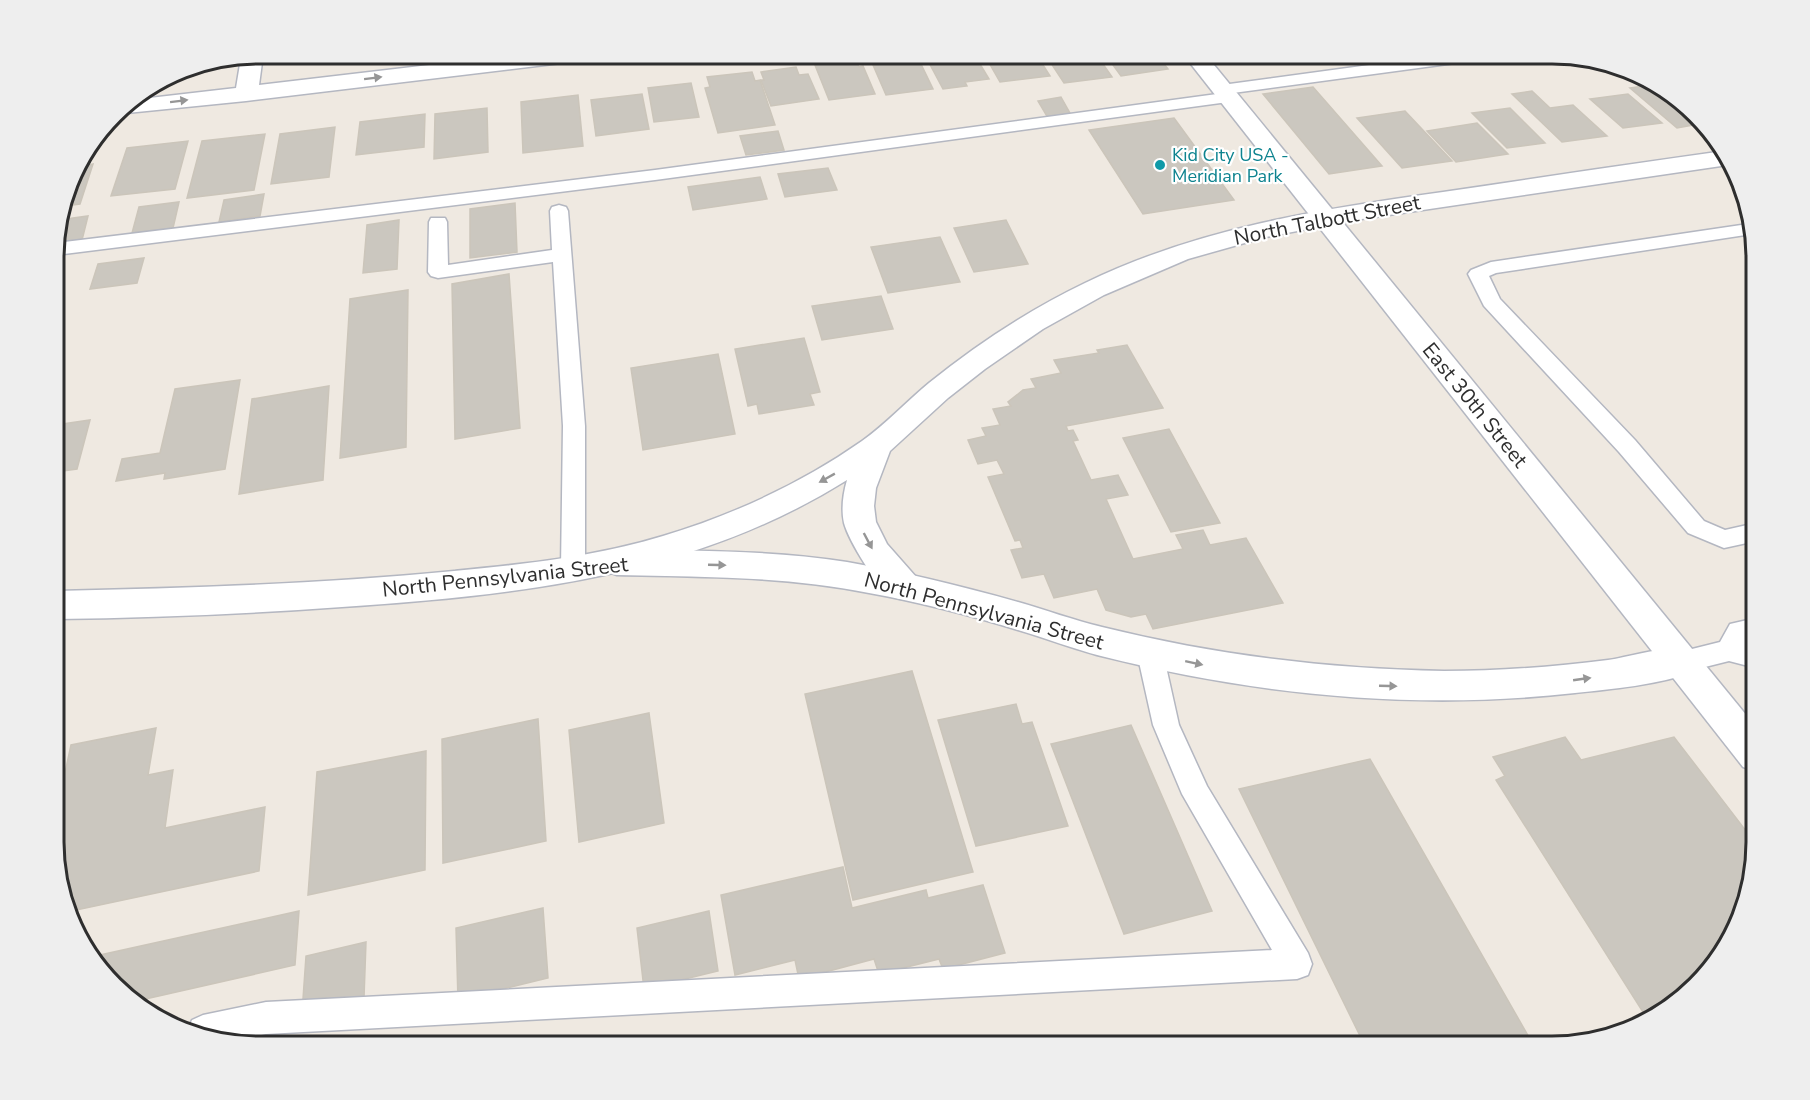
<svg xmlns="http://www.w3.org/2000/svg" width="1810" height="1100" viewBox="0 0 1810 1100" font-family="'Nunito Sans',sans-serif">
  <rect width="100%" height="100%" fill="#efe9e1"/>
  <g fill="#cbc7bf" stroke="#cbc5ba" stroke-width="1.5">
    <polygon points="912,54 916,60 919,60 933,89 886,95 873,65 878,65 875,59"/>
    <polygon points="928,54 974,54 989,79 965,82 967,86 943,89 927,59 930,58"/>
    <polygon points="984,54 1036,54 1050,76 1000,82"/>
    <polygon points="1045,54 1096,54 1112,77 1064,83"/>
    <polygon points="1105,54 1156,54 1168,69 1121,76"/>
    <polygon points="1232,54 1273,54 1236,59"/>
    <polygon points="855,60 859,67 863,66 875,94 829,100 815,65"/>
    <polygon points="796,67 799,75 808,74 819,99 771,106 761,80 764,80 761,72"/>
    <polygon points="752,72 755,81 760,80 775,125 718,133 705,88 710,87 707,77"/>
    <polygon points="691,83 699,117 654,122 648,88"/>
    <polygon points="1657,84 1699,124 1677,128 1630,88"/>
    <polygon points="1313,87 1382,166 1329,174 1263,94"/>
    <polygon points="1532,91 1550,108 1573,105 1607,136 1562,142 1512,94"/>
    <polygon points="642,94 649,129 596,136 591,100"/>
    <polygon points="1628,94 1662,123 1623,128 1590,99"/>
    <polygon points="578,95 583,146 523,153 521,102"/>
    <polygon points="1061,97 1071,115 1048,118 1038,101"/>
    <polygon points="487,108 488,152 434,159 435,114"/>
    <polygon points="1510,108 1545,143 1507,148 1472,113"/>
    <polygon points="1405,111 1452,161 1402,168 1357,118"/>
    <polygon points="425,114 424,147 356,155 360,122"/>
    <polygon points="1174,118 1234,200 1143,214 1089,130"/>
    <polygon points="1477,123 1508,154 1456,162 1427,131"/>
    <polygon points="335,127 329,177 271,184 280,134"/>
    <polygon points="778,131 784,150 746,155 740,136"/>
    <polygon points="265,134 254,190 187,198 202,141"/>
    <polygon points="188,141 175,189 111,196 127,148"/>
    <polygon points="93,164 80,204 64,206 75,168"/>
    <polygon points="828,168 837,190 785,197 778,174"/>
    <polygon points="760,177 767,199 693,210 688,187"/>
    <polygon points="264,194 260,216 219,222 224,200"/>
    <polygon points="179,202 173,228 132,233 139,207"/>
    <polygon points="515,203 517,252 470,258 470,209"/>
    <polygon points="88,216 82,240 56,244 56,232 59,220"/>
    <polygon points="399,220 397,269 363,273 367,225"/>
    <polygon points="1006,220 1028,264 974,272 954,228"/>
    <polygon points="940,237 960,282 888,293 871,247"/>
    <polygon points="144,258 137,283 90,289 98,264"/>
    <polygon points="509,274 520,428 455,439 452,284"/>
    <polygon points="408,290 406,447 340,458 350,299"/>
    <polygon points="881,296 893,329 822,340 812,306"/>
    <polygon points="804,338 820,392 810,394 814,405 759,414 757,404 748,406 735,349"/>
    <polygon points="1127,345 1163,408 1066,426 1068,431 1073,430 1078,440 1073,441 1091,480 1118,475 1128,495 1106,499 1133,559 1183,549 1176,535 1203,530 1210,545 1246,538 1283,603 1153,629 1146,614 1131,617 1106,610 1097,589 1054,598 1044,574 1022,578 1011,550 1023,548 1020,540 1015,541 988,477 1004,474 997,460 978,464 968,440 986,436 982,428 1000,425 993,409 1011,406 1008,402 1023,390 1036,388 1031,379 1061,373 1054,360 1099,353 1097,350"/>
    <polygon points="718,354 735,434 643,450 631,368"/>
    <polygon points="240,380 225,469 164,479 165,473 116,481 122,459 160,453 175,389"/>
    <polygon points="329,386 323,480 239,494 252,399"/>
    <polygon points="90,420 77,469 56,472 56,425"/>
    <polygon points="1169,429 1220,523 1171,532 1123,438"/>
    <polygon points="912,671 973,872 853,900 805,694"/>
    <polygon points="1016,704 1022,724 1032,722 1068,826 976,846 938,720"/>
    <polygon points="649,713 664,823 579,842 569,730"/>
    <polygon points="538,719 546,841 443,863 442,739"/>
    <polygon points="1131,725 1212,911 1124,934 1051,744"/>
    <polygon points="156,728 148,775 173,770 165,828 265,807 259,871 72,911 56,868 56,814 71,745"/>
    <polygon points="1565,737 1581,760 1674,737 1756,844 1756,854 1728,944 1654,1018 1648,1020 1496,780 1505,776 1493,757"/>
    <polygon points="426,751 425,870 308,895 317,772"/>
    <polygon points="1370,759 1534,1046 1365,1046 1239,789"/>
    <polygon points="843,867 852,908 926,890 928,898 983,885 1005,953 943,969 939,959 879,974 874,959 799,979 795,960 735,975 721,895"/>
    <polygon points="543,908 548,978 458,1000 456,928"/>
    <polygon points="299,911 295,965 137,1001 91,957"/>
    <polygon points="709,911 718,971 644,989 637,928"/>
    <polygon points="366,942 364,998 302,1013 306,956"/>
  </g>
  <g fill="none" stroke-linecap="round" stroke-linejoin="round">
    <g stroke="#b4b7c1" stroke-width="3">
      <g id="service">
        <polygon points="1450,54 1493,54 1485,59 1233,93 1236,97 1228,102 655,180 56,255 56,243 655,170 1217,94 1214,90 1222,85"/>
        <polygon points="559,205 566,207 568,211 585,426 585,568 582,575 573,577 564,575 561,568 563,426 553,262 438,278 431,276 428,272 429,222 431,218 445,218 447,222 448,265 552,250 550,211 552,207"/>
        <polygon points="1748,224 1752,234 1496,273 1489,276 1500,299 1635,440 1704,521 1725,530 1756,523 1756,541 1724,548 1688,533 1619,452 1484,306 1468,274 1471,270 1491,262"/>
        <polygon points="1756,618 1756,638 1747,640 1745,644 1756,647 1756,668 1729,661 1681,673 1672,670 1668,662 1672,654 1720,642 1730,624"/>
        <polygon points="1150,642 1159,646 1163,653 1179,725 1207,786 1308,953 1312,964 1308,975 1297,979 266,1034 236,1040 189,1027 192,1020 203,1015 266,1002 1272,950 1182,794 1153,725 1137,653 1141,646"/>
      </g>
    </g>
    <g stroke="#b4b7c1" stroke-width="3">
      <g id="minor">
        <polygon points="259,54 263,55 259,85 522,54 589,54 586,59 578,61 246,101 117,114 123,105 132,100 236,88 241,58"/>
        <path d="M617,549c76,2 154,1 230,13 57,10 114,24 171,40 28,8 55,18 84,25 112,28 226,42 342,44 54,0 109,-4 164,-11 27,-4 60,-17 86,-8l5,10 -5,10c-38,13 -80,17 -119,21 -159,18 -319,2 -474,-37 -28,-7 -55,-18 -83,-26 -49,-15 -99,-28 -149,-37 -83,-17 -168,-16 -252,-18l-12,-4 -5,-9 5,-9z"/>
      </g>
    </g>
    <g stroke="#b4b7c1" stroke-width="3">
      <path id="tertiary" d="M1724,151l4,14 -373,55 -89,17 -78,22 -84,36 -61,34 -58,40 -37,29 -58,53 -14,37 -2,18 2,16 11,22 30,34 5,9 -5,9c-8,3 -15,5 -23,1 -17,-9 -45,-56 -50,-74 -3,-14 -1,-29 3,-43 -155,97 -327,115 -505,127 -95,7 -191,11 -286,12v-28c133,-3 265,-7 398,-20 70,-7 141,-14 209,-35 70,-21 139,-53 199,-95 24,-17 44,-39 67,-58 48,-39 100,-73 156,-100 113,-55 236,-74 358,-91 94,-14 187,-28 281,-41z"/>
    </g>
    <g stroke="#b4b7c1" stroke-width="3">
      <polygon id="secondary" points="1183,54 1205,54 1756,727 1756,771 1743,767"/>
    </g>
    <use href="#service" fill="#fff" fill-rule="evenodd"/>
    <use href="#minor" fill="#fff" fill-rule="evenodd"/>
    <use href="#tertiary" fill="#fff" fill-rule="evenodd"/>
    <use href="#secondary" fill="#fff" fill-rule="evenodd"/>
  </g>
  <defs><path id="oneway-solid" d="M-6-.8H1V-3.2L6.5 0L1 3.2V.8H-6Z" transform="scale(1.5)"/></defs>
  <g fill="#969696">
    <use href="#oneway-solid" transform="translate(373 78) rotate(-7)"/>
    <use href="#oneway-solid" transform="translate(179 101) rotate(-7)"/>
    <use href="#oneway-solid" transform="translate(827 478) rotate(151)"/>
    <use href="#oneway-solid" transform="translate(868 541) rotate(62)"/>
    <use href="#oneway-solid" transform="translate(717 565) rotate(2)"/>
    <use href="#oneway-solid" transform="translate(1194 663) rotate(12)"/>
    <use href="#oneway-solid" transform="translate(1582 679) rotate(-8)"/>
    <use href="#oneway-solid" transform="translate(1388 686) rotate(2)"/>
  </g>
  <circle fill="#0f9aa8" stroke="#fff" stroke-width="2" cx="1160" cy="165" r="6"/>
  <g text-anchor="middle" stroke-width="4.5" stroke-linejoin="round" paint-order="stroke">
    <g font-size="18" fill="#0d838f" stroke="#fff" text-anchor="start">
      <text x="1172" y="161">Kid City USA -<tspan x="1172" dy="21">Meridian Park</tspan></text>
    </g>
    <g font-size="21" fill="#2e2e2e" stroke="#fff">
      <text transform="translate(1327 220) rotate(-11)" y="7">North Talbott Street</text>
      <text transform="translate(1475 405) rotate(51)" y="7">East 30th Street</text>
      <text transform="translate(505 577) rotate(-6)" y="7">North Pennsylvania Street</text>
      <text transform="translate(984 611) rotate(15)" y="7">North Pennsylvania Street</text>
    </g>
  </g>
  <path d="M0 0H1810V1100H0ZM258 64H1552A194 194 0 0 1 1746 258V842A194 194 0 0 1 1552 1036H258A194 194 0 0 1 64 842V258A194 194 0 0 1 258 64Z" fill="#eee" fill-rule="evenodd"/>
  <path fill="none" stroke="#2e2e2e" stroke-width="3" d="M258 64H1552A194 194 0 0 1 1746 258V842A194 194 0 0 1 1552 1036H258A194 194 0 0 1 64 842V258A194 194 0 0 1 258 64Z"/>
</svg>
